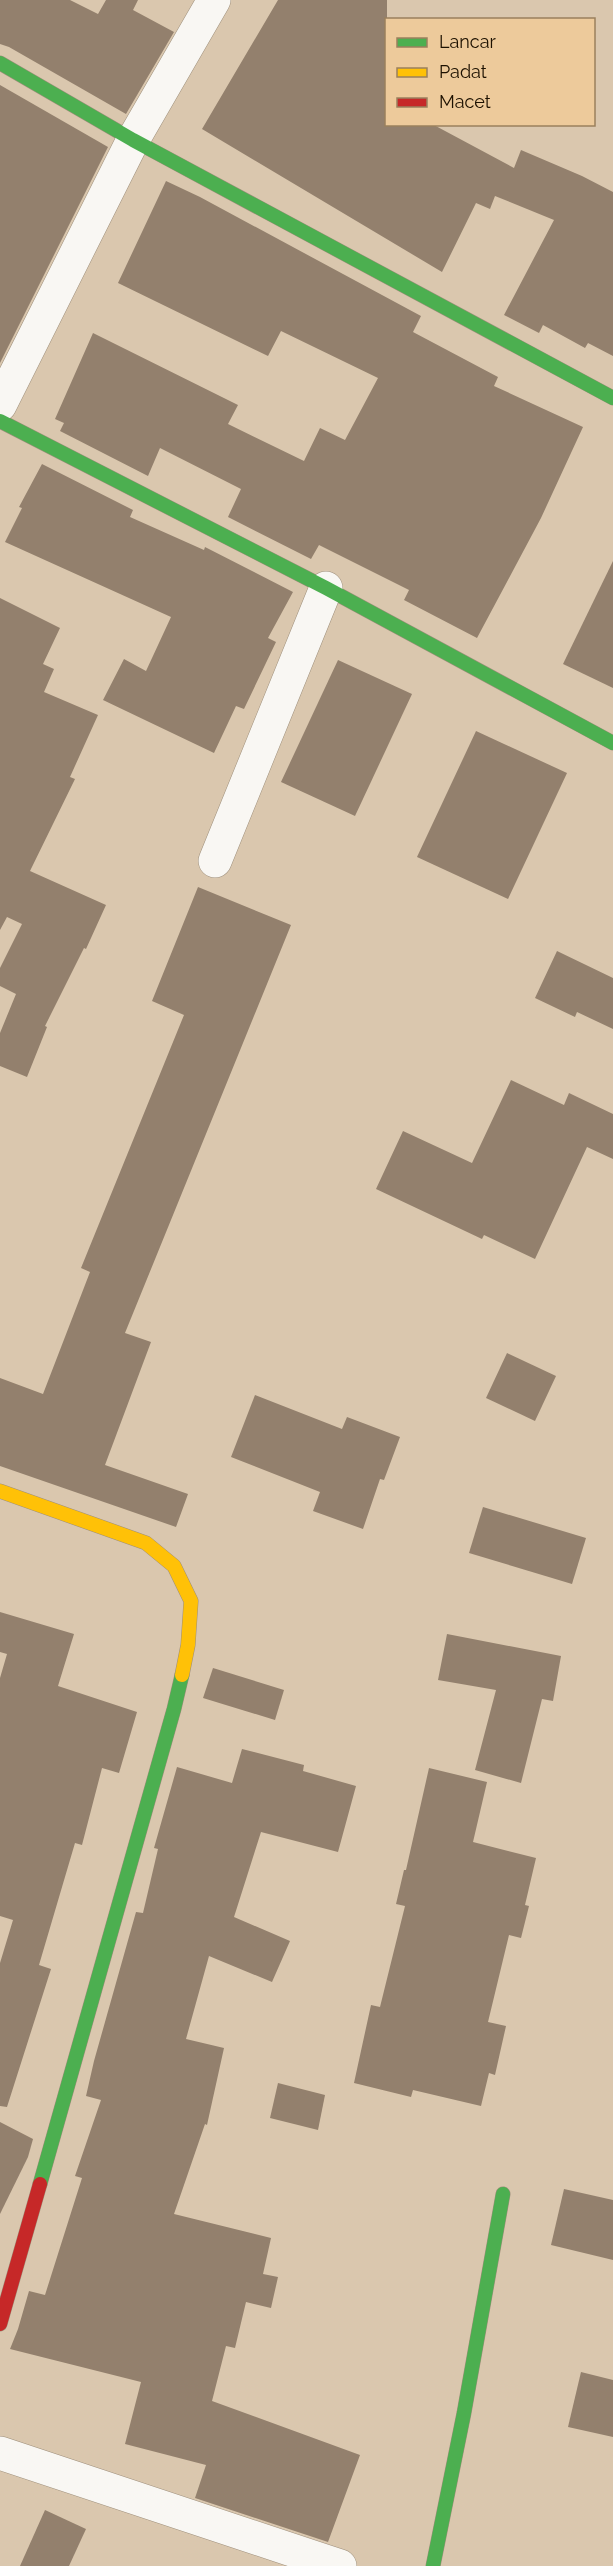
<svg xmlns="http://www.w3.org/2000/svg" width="613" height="2566" viewBox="0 0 613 2566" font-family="Raleway,sans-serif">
  <rect width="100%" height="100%" fill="#dac7ae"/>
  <g fill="#93806d">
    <polygon points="0,0 70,0 98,14 106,0 138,0 133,10 174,32 126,114 9,47 0,44"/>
    <polygon points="278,0 387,0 387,124 432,124 514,168 521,150 582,176 613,192 613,356 588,343 585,348 543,325 539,333 504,315 554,220 495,196 490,209 476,203 442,272 202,129"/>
    <polygon points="0,85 108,147 0,363"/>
    <polygon points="166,181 200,197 421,316 413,332 498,377 494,386 583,427 541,518 477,638 404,600 409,590 319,545 311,559 228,517 241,489 160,448 148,476 60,431 64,423 55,419 93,333 238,405 228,424 304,461 320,428 345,440 378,378 281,331 268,356 118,283"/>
    <polygon points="42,464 133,510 130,517 204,550 205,547 293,592 268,638 276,642 244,709 236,706 214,753 103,700 124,659 146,671 171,617 5,542 22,508 19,507"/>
    <polygon points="613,561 613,688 563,664"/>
    <polygon points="0,598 60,628 43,664 54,669 44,692 98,715 70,777 75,779 30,871 106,905 86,949 84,948 45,1026 47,1027 27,1077 0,1066 0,1033 16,994 0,986 0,968 22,924 7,917 0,930"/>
    <polygon points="338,660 412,694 355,816 281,782"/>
    <polygon points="476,731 567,773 508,899 417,857"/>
    <polygon points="198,887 291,925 125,1333 151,1342 105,1465 188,1494 176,1527 0,1466 0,1378 43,1394 90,1272 81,1268 184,1015 152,1001"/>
    <polygon points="557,951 613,978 613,1029 577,1012 575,1017 535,998"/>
    <polygon points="511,1080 564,1105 569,1093 613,1114 613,1159 587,1147 535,1259 484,1235 482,1239 376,1189 403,1131 472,1163"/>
    <polygon points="507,1353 556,1376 535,1421 486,1398"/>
    <polygon points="255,1395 342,1429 347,1417 400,1437 384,1480 380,1479 363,1529 313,1511 320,1492 231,1457"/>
    <polygon points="483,1507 586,1538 572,1584 469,1553"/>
    <polygon points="0,1612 74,1634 58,1686 137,1712 119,1773 102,1768 82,1845 75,1843 39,1965 51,1969 7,2107 0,2106 0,1963 13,1920 0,1916 0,1678 7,1654 0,1652"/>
    <polygon points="447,1634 561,1656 553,1701 542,1699 521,1783 475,1770 496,1690 438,1680"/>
    <polygon points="213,1668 284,1690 275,1720 203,1698"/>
    <polygon points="242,1749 304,1765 303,1771 356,1786 338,1852 261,1832 234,1917 290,1941 272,1982 209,1956 186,2039 224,2048 207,2125 205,2124 174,2214 271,2238 263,2274 278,2277 271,2308 246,2302 235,2348 226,2346 212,2401 360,2455 328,2542 195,2498 206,2465 125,2444 141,2382 10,2349 18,2329 29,2291 45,2295 82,2178 75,2176 101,2100 86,2096 94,2061 136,1912 143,1913 158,1849 154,1848 177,1767 232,1783"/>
    <polygon points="429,1768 487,1782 473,1842 536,1858 525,1905 529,1906 521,1938 509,1935 488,2022 506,2026 495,2075 489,2073 481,2106 413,2090 411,2097 354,2083 371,2005 380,2007 405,1906 396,1904 404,1870 406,1870"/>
    <polygon points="278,2083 325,2095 318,2130 270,2118"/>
    <polygon points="0,2122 33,2139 28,2157 0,2214"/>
    <polygon points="564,2189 613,2200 613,2260 551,2245"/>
    <polygon points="581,2372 613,2380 613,2437 568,2427"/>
    <polygon points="45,2510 86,2529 69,2566 20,2566"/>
  </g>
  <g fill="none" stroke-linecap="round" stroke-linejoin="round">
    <g stroke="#9e8f7b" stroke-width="34">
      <g id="street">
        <polyline points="0,405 133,140 214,0"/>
        <polyline points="215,861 326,588"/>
        <polyline points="0,2453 340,2566"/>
      </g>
    </g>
    <g stroke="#9e8f7b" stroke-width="15">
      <g id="fast">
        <polyline points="0,63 133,140 613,398"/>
        <polyline points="0,421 326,588 613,743"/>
        <polyline points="40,2184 174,1709 182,1675"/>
        <polyline points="433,2566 464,2413 503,2194"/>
      </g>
    </g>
    <g stroke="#9e8f7b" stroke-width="15">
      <polyline id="slow" points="0,1491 146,1543 174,1566 191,1601 188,1645 182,1675"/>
    </g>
    <g stroke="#9e8f7b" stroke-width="15">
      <polyline id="jam" points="0,2324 40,2184"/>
    </g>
    <use href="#street" stroke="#f9f7f3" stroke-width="33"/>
    <use href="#fast" stroke="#4caf50" stroke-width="14"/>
    <use href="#slow" stroke="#ffc107" stroke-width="14"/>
    <use href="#jam" stroke="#c62828" stroke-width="14"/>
  </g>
  <rect x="385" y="18" width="210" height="108" fill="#edca9b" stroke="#9a805d" stroke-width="1.5"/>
  <rect x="397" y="38" width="30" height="9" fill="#4caf50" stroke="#9a805d" stroke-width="1.5"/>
  <text x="439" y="48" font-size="18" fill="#1d1101">Lancar</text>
  <rect x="397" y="68" width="30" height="9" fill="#ffc107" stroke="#9a805d" stroke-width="1.5"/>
  <text x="439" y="78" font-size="18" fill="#1d1101">Padat</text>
  <rect x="397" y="98" width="30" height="9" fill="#c62828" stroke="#9a805d" stroke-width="1.5"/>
  <text x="439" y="108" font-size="18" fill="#1d1101">Macet</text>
</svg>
